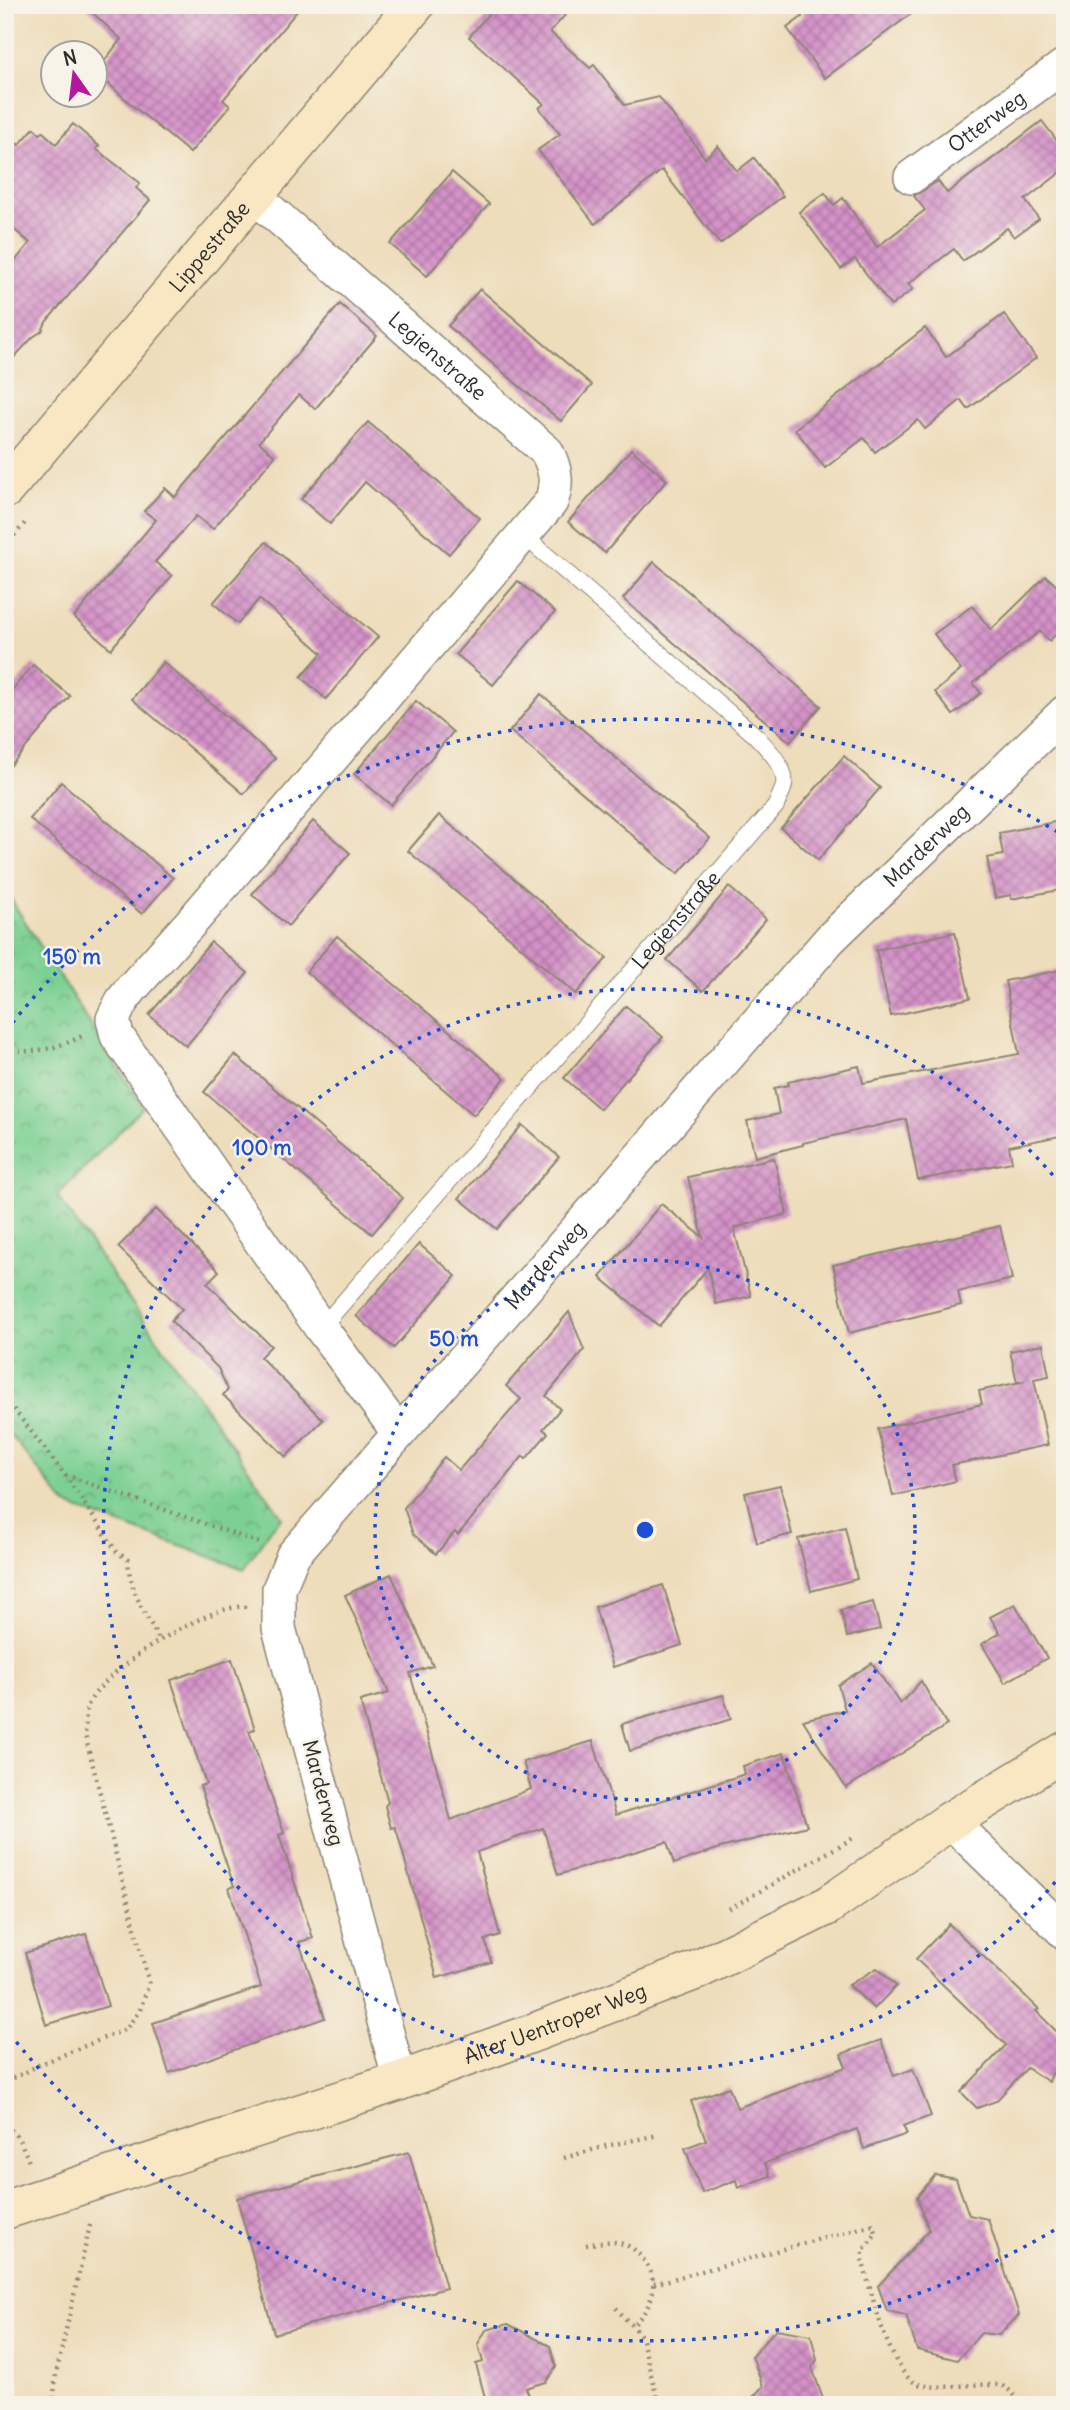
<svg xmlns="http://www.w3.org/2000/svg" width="1070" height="2410" viewBox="0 0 1070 2410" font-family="Delius,sans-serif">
  <defs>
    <pattern id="park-crowns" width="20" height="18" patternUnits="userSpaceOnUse" patternTransform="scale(1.75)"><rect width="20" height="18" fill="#7dd093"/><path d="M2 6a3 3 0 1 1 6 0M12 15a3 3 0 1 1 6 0" fill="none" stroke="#67a978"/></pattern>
    <pattern id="building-cross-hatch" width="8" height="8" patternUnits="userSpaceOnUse" patternTransform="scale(1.75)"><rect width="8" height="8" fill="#d492c8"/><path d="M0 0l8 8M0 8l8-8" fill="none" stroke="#ac77a3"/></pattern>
  </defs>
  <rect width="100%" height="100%" fill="#f7f3e8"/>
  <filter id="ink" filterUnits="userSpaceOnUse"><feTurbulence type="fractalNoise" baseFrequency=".0143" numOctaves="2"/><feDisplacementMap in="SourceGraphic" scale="14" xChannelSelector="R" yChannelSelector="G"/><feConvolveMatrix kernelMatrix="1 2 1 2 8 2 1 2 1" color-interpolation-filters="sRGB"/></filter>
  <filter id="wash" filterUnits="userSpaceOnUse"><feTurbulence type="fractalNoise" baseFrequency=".00686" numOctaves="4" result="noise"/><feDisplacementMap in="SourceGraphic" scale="28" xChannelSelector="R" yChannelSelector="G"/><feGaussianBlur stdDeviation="1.57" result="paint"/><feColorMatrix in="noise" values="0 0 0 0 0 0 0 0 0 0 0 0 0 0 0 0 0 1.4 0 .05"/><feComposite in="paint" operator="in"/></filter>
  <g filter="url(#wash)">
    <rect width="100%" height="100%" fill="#edb"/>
    <polygon fill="url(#park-crowns)" stroke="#547e5f" stroke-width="2" points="5,890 143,1107 57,1196 282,1517 270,1530 244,1569 66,1505 5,1428"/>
    <g id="blocks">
      <g fill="url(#building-cross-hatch)">
        <polygon points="84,5 302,5 223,100 230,106 190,153 133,106 96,72 121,39"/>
        <polygon points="496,5 574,5 550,32 590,68 594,65 625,105 659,97 705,158 718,146 737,171 754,158 783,196 720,244 662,170 595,224 538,150 560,134 539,108 544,104 469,37"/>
        <polygon points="803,5 923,5 825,78 787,28 802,17"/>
        <polygon points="1042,121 1065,151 1065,169 1025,200 1039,219 1014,237 1007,228 963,261 954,249 908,284 913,289 891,306 855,259 841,269 799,212 825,193 834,205 843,198 877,247 925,210 914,196 938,181 947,193"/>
        <polygon points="73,124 99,146 96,149 140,183 136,188 150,200 63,302 46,322 42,331 33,337 5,367 5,273 30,243 5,222 5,135 19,145 34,128 40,134 43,132 56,144"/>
        <polygon points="452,172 489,204 427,276 390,244"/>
        <polygon points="480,289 592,385 561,421 448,326"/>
        <polygon points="340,304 377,336 315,409 299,395 259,442 275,456 213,529 196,516 155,562 172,576 111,649 74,617 156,520 144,511 165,488 175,497"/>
        <polygon points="1004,314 1036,358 968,409 961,400 925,429 918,420 875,452 864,438 825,468 795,429 925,328 946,357"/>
        <polygon points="368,422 480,518 449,554 365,482 330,524 301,499"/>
        <polygon points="631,449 667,480 605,553 568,522"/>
        <polygon points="266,542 378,637 326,699 301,677 322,653 291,626 259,599 238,624 213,603"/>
        <polygon points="654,562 821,706 790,742 623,599"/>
        <polygon points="1046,576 1065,594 1065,626 1049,641 1040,631 973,683 981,693 953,715 935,692 961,670 934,634 972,606 991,630"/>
        <polygon points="518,581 555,612 493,685 456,654"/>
        <polygon points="163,662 275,758 244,794 132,699"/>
        <polygon points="33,665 70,696 5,772 5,698"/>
        <polygon points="541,694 710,838 678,874 510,731"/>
        <polygon points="416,701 453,732 391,805 354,774"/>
        <polygon points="844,756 880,788 818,860 781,828"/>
        <polygon points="61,782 173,878 142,914 30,819"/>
        <polygon points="439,815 607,958 576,994 408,851"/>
        <polygon points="1065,820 1065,889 1011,899 1011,895 995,898 987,858 1003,855 999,833"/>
        <polygon points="313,821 350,853 288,926 252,894"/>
        <polygon points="729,887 766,919 703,991 667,960"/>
        <polygon points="955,932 970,998 891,1016 876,950"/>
        <polygon points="337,936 505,1078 474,1115 306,972"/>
        <polygon points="211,942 248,973 186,1046 149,1015"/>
        <polygon points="1065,969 1065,1135 1009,1146 1012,1162 918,1180 906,1119 803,1143 803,1145 755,1157 747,1121 779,1114 774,1088 789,1085 788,1082 859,1066 863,1083 1019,1054 1005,981"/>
        <polygon points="626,1006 663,1037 600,1109 564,1078"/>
        <polygon points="235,1055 403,1198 372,1234 204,1092"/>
        <polygon points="522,1125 559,1157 497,1229 459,1198"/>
        <polygon points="774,1158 787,1214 734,1228 751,1296 716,1304 708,1268 659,1326 600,1277 661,1204 703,1237 688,1177"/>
        <polygon points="156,1209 219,1271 207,1283 271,1346 260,1357 323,1420 286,1457 223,1395 228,1390 218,1368 171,1321 182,1309 118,1247"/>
        <polygon points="1000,1226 1012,1279 958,1292 961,1305 849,1333 833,1265"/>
        <polygon points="419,1244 456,1276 394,1348 356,1316"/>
        <polygon points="569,1312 584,1350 546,1396 560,1409 543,1429 548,1433 526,1459 523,1456 458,1535 455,1532 436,1554 413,1534 404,1508 444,1457 459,1470 521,1399 506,1386"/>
        <polygon points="1043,1344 1049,1376 1034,1379 1048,1445 952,1465 956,1481 893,1496 878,1429 982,1404 979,1391 1025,1381 1017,1382 1010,1351"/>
        <polygon points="780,1485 792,1534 757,1543 745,1493"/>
        <polygon points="845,1527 857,1579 811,1591 798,1539"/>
        <polygon points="391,1574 433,1666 410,1673 451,1820 531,1789 523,1762 593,1741 616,1815 745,1774 743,1766 784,1753 807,1826 720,1848 674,1864 667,1842 558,1875 543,1828 477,1852 500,1935 485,1940 491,1962 437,1978 398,1835 395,1827 391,1828 385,1806 388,1802 360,1701 389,1693 345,1595"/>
        <polygon points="663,1585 682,1645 613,1667 595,1607"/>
        <polygon points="873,1602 880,1629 847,1637 841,1610"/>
        <polygon points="1015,1604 1047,1658 1005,1683 982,1644 1000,1633 990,1617"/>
        <polygon points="232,1659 255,1729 249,1731 284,1833 279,1835 313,1938 299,1942 325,2018 169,2073 153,2023 261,1987 229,1888 234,1886 200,1786 206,1784 171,1680"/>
        <polygon points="872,1663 900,1704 921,1681 947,1725 846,1788 803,1720 845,1710 838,1685"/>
        <polygon points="723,1695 731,1719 630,1751 622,1724"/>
        <polygon points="949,1924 1039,2009 1036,2011 1065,2040 1065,2085 1052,2073 1049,2082 1027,2068 996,2101 977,2108 961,2092 1006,2045 916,1959"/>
        <polygon points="86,1934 108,2006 46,2025 25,1953"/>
        <polygon points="877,1968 896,1986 874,2009 849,1985"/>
        <polygon points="881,2040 894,2076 913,2069 931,2116 903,2126 907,2134 864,2149 857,2129 765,2163 770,2176 738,2188 736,2180 702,2193 685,2148 706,2140 691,2101 729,2087 737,2108 846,2067 841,2054"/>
        <polygon points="409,2152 446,2288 274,2334 237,2198"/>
        <polygon points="935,2175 956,2179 969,2215 988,2219 1019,2315 999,2335 981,2333 957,2360 917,2350 906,2315 887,2311 878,2286 929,2230 917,2197"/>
        <polygon points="508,2324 550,2346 556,2367 546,2382 526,2388 529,2395 487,2405 476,2364 483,2362 478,2344 486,2330"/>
        <polygon points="776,2329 811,2335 817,2360 812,2367 825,2405 746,2405 763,2386 752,2356"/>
      </g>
    </g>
  </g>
  <g filter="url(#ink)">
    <use href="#blocks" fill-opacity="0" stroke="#8c8473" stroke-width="2"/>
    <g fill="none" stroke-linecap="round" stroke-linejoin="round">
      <g stroke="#8c8473" stroke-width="18">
        <g id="lane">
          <path id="s1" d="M321,1328l455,-522c2,-7 7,-15 8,-21 3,-18 -17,-37 -28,-49l-233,-201"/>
        </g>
      </g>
      <g stroke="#8c8473" stroke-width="36">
        <g id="street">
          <path id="s2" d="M911,177l154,-112"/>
          <path id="s3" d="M255,197l292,255c9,18 11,31 4,50l-356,416 -63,70 -10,13 -9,18 4,17 204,292 77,104"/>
          <polyline points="950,1821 1065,1933"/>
          <path id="s4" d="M400,2081l-121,-453v-39l14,-34 537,-616 235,-227"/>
        </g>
      </g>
      <g stroke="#8c8473" stroke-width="41">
        <g id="secondary">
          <path id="s5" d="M5,489l410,-484"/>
          <path id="s6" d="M5,2210l395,-129 130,-47 167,-64 130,-64 123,-85 115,-70"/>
        </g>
      </g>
      <g stroke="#8c8473" stroke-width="4.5" stroke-dasharray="2 5" stroke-linecap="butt">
        <polyline points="5,546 25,523"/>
        <path d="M5,1049c27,6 53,-1 77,-13"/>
        <polyline points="5,1398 65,1475 260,1543"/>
        <path d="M65,1475l52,77 11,8c1,30 18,55 32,81"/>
        <polyline points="729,1909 855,1837"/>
        <path d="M5,2090l9,-12 27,-14 85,-35 14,-19 9,-27 -64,-248c1,-8 0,-19 2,-27 10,-35 123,-106 159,-101"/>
        <path d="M5,2125c14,10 18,22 24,37"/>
        <polyline points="564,2158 606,2146 658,2135"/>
        <path d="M586,2245c11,-2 22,-5 33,-2 10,2 17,7 23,15 20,23 11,49 -10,68"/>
        <path d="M654,2284l218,-59 4,9 -13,16 -1,9c8,28 26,108 52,123 18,10 54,1 74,3 6,0 12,-1 16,2 8,4 14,12 20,18"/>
        <polyline points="616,2308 641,2336 659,2405"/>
        <polyline points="53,2405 56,2374 91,2221"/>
      </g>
      <use href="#lane" stroke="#fff" stroke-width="16"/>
      <use href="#street" stroke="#fff" stroke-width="33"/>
      <use href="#secondary" stroke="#f9e7c3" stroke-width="38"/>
    </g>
  </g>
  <g fill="none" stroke="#1d4ed8" stroke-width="3.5" stroke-dasharray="3.5 7">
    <circle cx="645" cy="1530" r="270"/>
    <path d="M1062 1874A541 541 0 1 1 1062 1186"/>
    <path d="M1063 2225A811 811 0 0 1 6 2029M6 1031A811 811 0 0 1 1063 835"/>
  </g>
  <g text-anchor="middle" stroke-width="5" stroke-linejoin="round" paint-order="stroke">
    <g font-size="21" fill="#2b2b2b" stroke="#f7f3e8">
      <text dy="7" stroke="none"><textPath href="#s2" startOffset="94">Otterweg</textPath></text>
      <text dy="7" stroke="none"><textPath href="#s5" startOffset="317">Lippestraße</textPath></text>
      <text dy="7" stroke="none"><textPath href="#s3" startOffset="242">Legienstraße</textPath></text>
      <text dy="7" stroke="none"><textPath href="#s4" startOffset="1496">Marderweg</textPath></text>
      <text dy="7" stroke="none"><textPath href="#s1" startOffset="541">Legienstraße</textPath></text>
      <text dy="7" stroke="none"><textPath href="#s4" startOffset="929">Marderweg</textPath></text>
      <text transform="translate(323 1793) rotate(75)" y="7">Marderweg</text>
      <text dy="7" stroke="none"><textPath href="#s6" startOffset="581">Alter Uentroper Weg</textPath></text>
    </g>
  </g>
  <circle cx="645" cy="1530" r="10" fill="#1d4ed8" stroke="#f7f3e8" stroke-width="3.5"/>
  <g font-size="21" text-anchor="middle" font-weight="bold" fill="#1d4ed8" stroke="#f7f3e8" stroke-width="5" stroke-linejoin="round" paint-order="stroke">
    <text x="72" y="964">150 m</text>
    <text x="262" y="1155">100 m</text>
    <text x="454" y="1346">50 m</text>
  </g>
  <rect width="1070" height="2410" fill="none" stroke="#f7f3e8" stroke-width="28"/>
  <g transform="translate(74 74) rotate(346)"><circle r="33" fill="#f7f3e8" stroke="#a5a39c" stroke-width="2"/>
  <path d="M0-5L12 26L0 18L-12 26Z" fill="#b5179e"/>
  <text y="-10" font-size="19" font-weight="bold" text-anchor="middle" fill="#2b2b2b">N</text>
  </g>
</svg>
